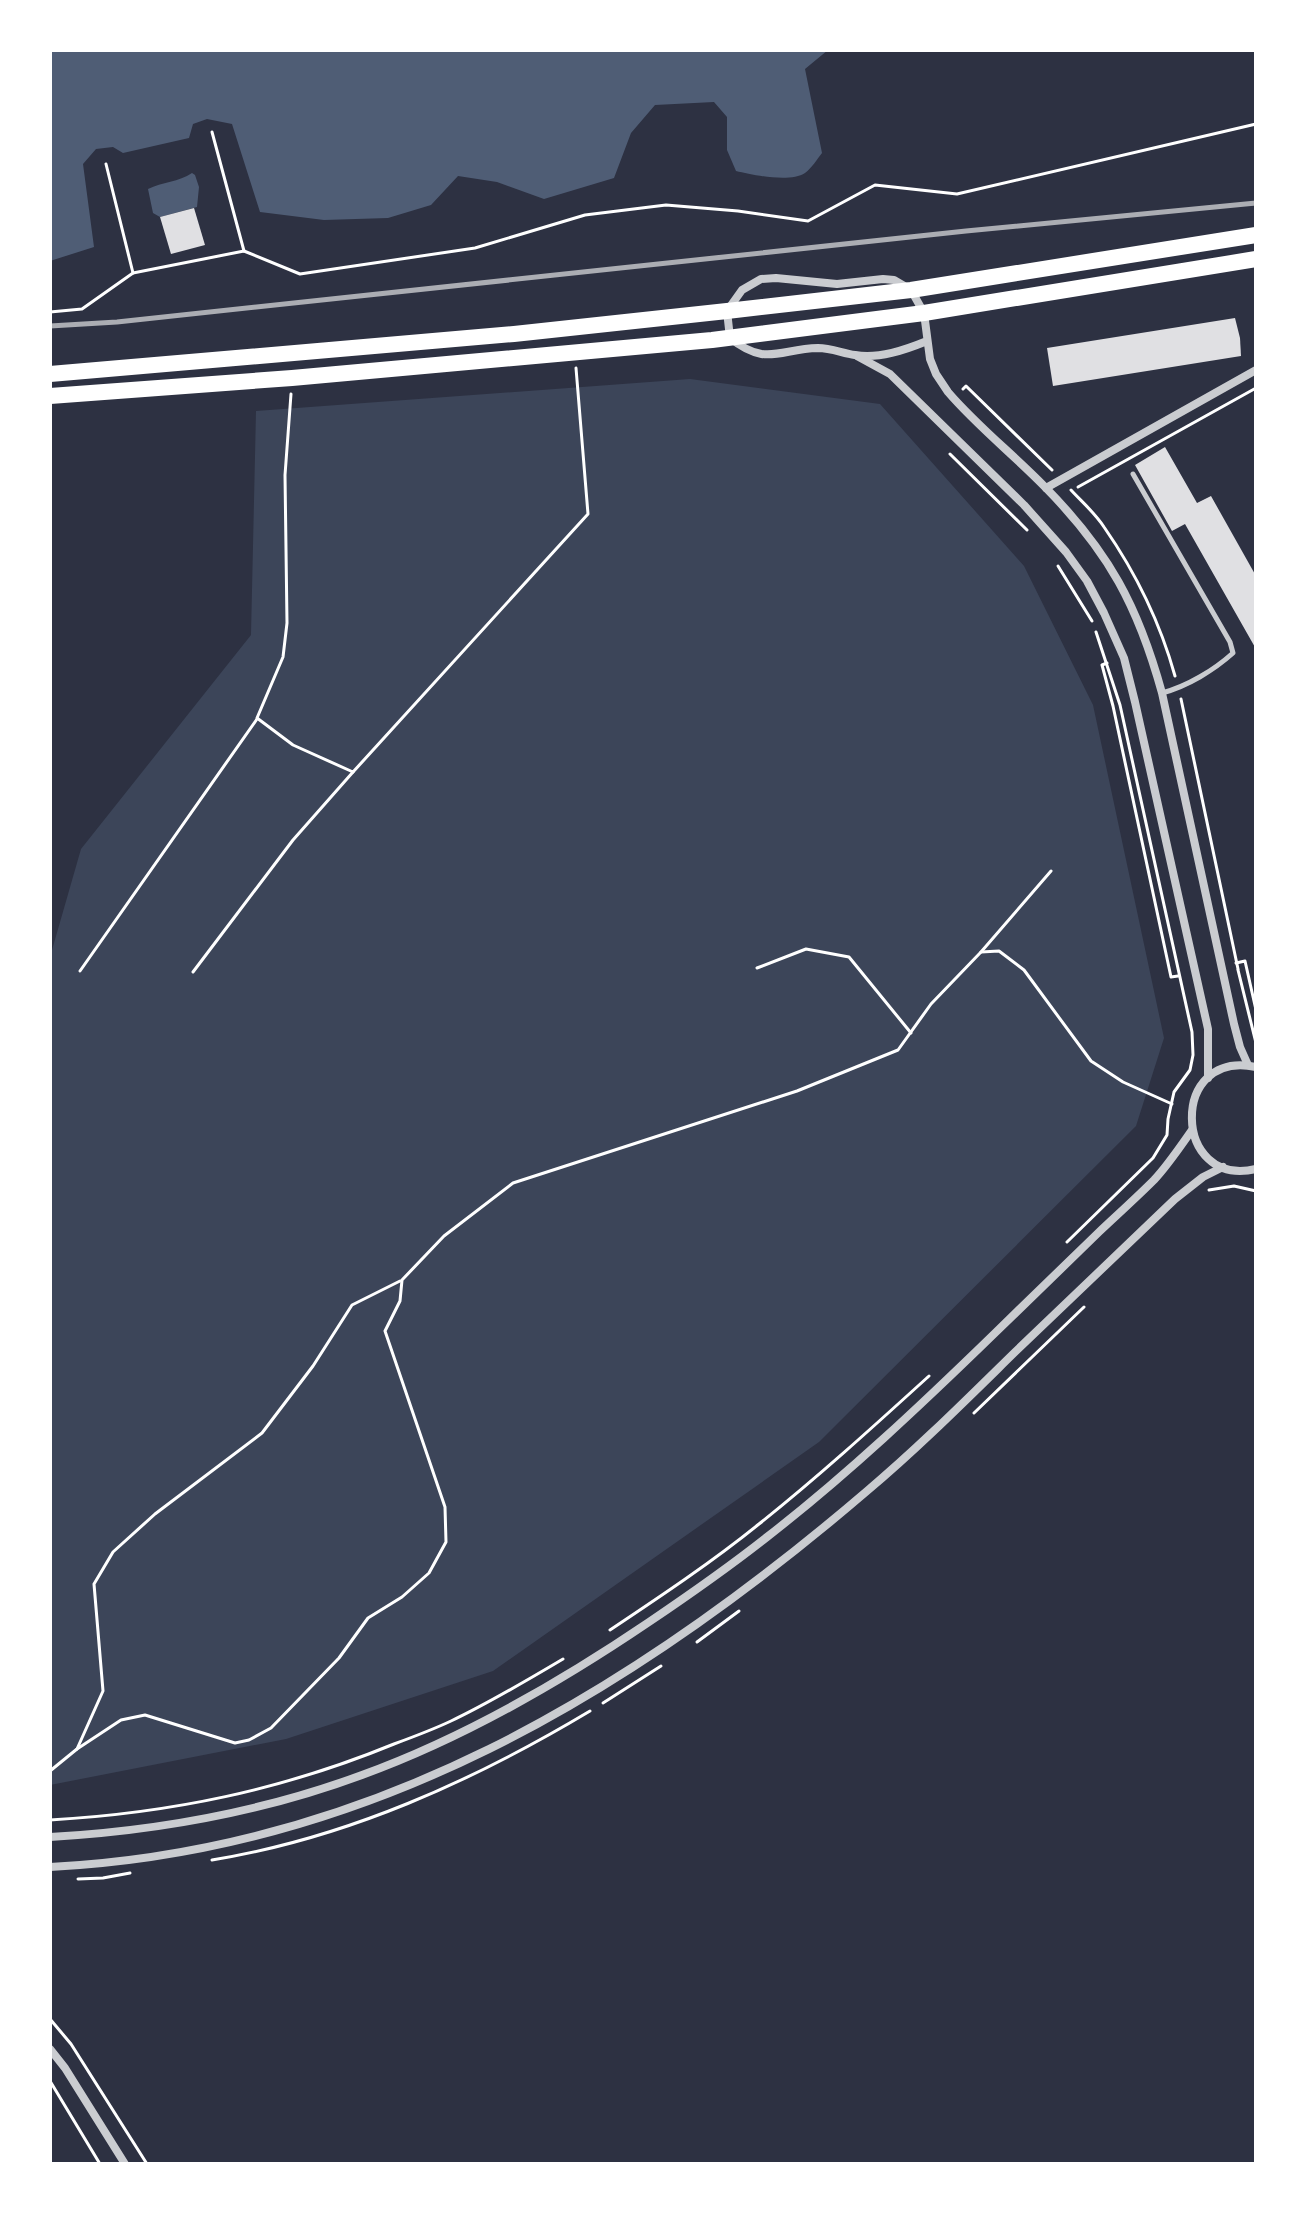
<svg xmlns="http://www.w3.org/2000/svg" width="1306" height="2214" viewBox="0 0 1306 2214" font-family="'Varela Round',sans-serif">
  <rect width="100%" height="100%" fill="#2d3142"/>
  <polygon fill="#3c4559" points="690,379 880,404 1024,566 1093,705 1164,1038 1136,1126 819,1442 493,1671 286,1739 50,1785 50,957 81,849 251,635 256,411"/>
  <g fill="#4f5d75">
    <path d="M50,50h778l-23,19 17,84c-5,6 -10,15 -17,20 -15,10 -52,2 -69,-2l-9,-21v-33l-13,-15 -59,3 -24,28 -17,45 -70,21 -47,-17 -39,-6 -27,29 -43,13 -64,2 -64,-8 -28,-88 -25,-5 -14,5 -4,14 -66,15 -10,-6 -17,2 -13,15 11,83 -44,14z"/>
    <path d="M192,173l3,2 4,12 -2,20 -37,10 -7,-4 -5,-24c14,-7 31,-7 44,-16z"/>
  </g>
  <g fill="#e0e0e3">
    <polygon points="194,208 205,245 171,254 160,217"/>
    <polygon points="1235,318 1240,338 1241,356 1053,386 1047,348"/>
    <polygon points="1165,447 1197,503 1211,496 1256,576 1256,649 1185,524 1172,531 1135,465"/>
  </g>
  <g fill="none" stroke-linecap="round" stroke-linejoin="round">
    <g stroke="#fff" stroke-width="3">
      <polyline points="212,132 244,251"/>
      <polyline points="106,164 133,273"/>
      <polyline points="50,312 82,309 133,273 244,251 300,274 475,248 585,215 666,205 738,211 808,221 875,185 957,194 1256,124"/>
      <polyline points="963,389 966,386 1052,470"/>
      <polyline points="291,394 285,475 287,623 283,657 257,718 293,745 353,772 588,514 576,368"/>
      <polyline points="950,454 1027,530"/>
      <polyline points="1078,487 1256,388"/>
      <path d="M1071,490c11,12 24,23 33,37 32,46 56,95 71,149"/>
      <polyline points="1058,566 1092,621"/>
      <polyline points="1107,663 1102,665 1113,706 1171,977 1178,976"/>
      <polyline points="1181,699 1238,969"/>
      <polyline points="981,952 1051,871"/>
      <polyline points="1236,963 1245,961 1256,1010"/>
      <polyline points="757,968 806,949 849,957 911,1033"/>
      <polyline points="1238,970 1256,1043"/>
      <polyline points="80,971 257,719"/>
      <polyline points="193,972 293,840 353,772"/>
      <polyline points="1209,1190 1234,1186 1256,1191"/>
      <polyline points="1067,1242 1153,1158 1167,1135 1168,1119 1174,1092 1190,1070 1193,1055 1192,1032 1120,705 1096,632"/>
      <polyline points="974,1413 1084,1307"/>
      <path d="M610,1630c51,-34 102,-68 149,-106 59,-47 115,-98 170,-148"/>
      <polyline points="697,1642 739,1611"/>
      <polyline points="603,1703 661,1666"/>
      <polyline points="77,1749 121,1720 145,1715 235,1743 249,1740 271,1728 339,1658 368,1618 402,1597 429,1573 446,1542 445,1507 385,1331 400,1301 402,1280 444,1236 513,1183 797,1091 898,1050 931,1004 981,952 999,951 1024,970 1091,1061 1123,1082 1172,1104"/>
      <polyline points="50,1771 77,1749 103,1691 94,1584 113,1552 155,1514 262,1433 313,1366 352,1305 400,1281"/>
      <path d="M50,1820c121,-7 232,-30 344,-76 19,-7 38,-14 57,-23 38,-18 75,-40 112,-62"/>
      <path d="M212,1860c135,-22 261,-79 378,-149"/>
      <polyline points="78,1879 103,1878 130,1873"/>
      <polyline points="50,2019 71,2044 147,2164"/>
      <polyline points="50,2081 100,2164"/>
    </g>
    <path stroke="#caccd0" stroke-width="5" d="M1133,474l97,168 3,11c-19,17 -45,33 -71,40"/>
    <g stroke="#caccd0" stroke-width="8">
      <path d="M927,341c-22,9 -48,18 -72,14 -13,-2 -24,-7 -37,-7 -39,1 -52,19 -88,-10l-3,-27 15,-21 19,-11 15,-1 61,6 46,-5 11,1 17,10 13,23 6,46 6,15 12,18c29,34 66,63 97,95 64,65 93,119 117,206l72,331 6,23 8,18"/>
      <polyline points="857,356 890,374 1024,505 1066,552 1087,581 1104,613 1124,658 1135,702 1208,1029 1208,1078"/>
      <polyline points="1046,488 1256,370"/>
      <path d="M1256,1067c-87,-19 -84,122 0,102"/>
      <path d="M50,1837c106,-6 212,-25 312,-62 102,-37 197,-92 287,-153 40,-27 80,-55 118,-85 80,-62 155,-133 227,-203 35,-34 70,-68 105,-102 18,-17 37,-34 55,-52 14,-15 26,-33 38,-50"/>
      <path d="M50,1867c318,-16 580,-173 817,-376 51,-43 99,-91 147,-138 53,-51 107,-102 161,-154l28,-22 20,-10"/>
      <polyline points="50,2049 65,2068 125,2164"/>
    </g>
    <g stroke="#fff" stroke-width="16">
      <polyline points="50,374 514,334 727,311 911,290 1256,235"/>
      <polyline points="50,396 292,378 712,340 924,313 1256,259"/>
    </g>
    <polyline stroke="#abadb3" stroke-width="5" points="50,326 117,322 966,231 1256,203"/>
  </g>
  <rect width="1306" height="2214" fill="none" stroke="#ffffff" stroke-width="104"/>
</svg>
